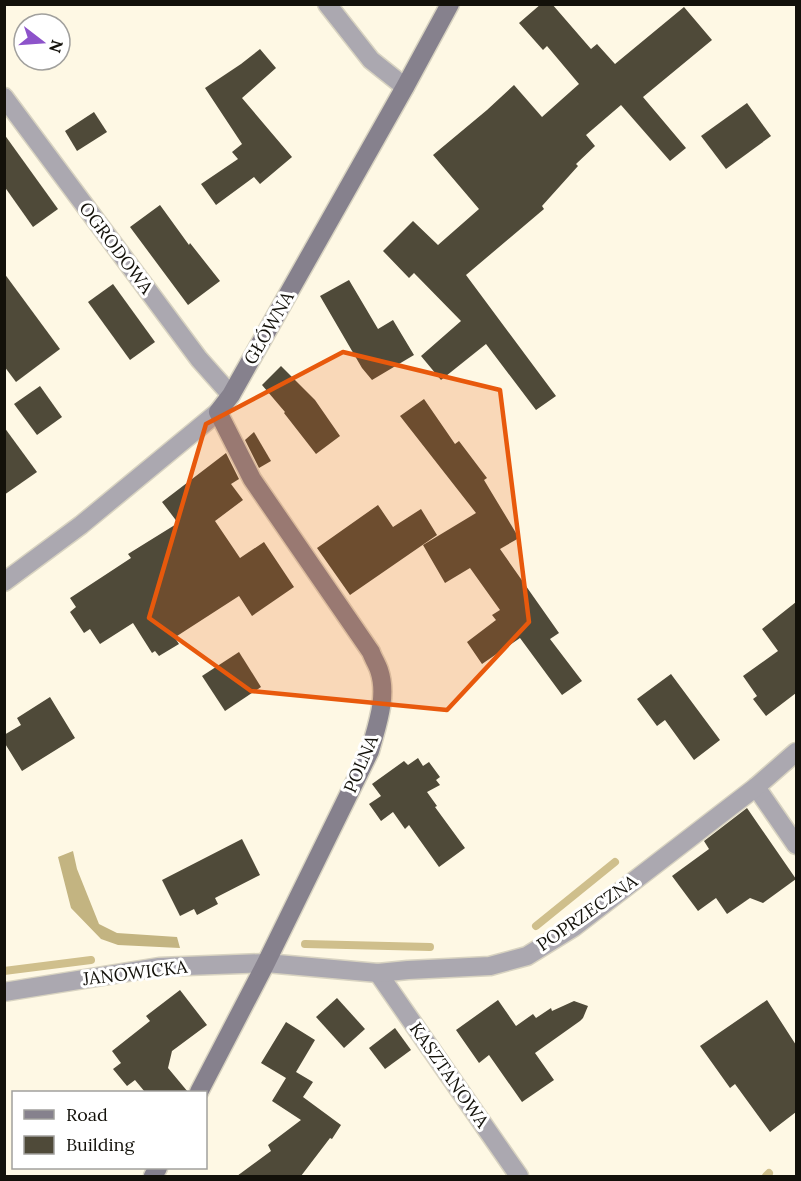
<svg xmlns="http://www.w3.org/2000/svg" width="801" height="1181" viewBox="0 0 801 1181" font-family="Lora,serif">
  <rect width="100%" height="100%" fill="#fef8e4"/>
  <polygon fill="#c3b481" points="73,851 77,869 99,924 117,933 177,937 180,948 118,945 101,939 71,908 58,857"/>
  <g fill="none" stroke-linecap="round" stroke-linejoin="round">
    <g stroke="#cfbf8c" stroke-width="8">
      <polyline points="536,926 615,862"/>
      <polyline points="305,944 430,947"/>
      <polyline points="4,971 91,960"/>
      <polyline points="766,1176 769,1173"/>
    </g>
  </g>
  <g fill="#4f4a39">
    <polygon points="541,4 552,4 591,49 597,44 615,64 684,7 712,40 643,97 686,148 670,161 621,105 586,135 595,146 576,164 578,166 542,206 544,209 466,275 556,396 536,410 486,344 441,380 421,356 461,321 414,273 409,278 383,251 413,221 438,245 479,209 433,155 487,110 514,85 542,117 579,84 547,46 543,50 519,23"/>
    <polygon points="260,49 276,68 242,98 292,157 260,184 254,177 216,205 201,184 238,159 232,152 242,144 205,88 241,64"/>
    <polygon points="747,103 771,136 726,169 701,136"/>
    <polygon points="94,112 107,132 77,151 65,131"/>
    <polygon points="4,134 58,209 33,227 4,186"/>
    <polygon points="160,205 189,245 190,243 220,281 188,305 130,227"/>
    <polygon points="4,273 60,349 16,382 4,366"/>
    <polygon points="349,280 378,329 393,320 414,355 372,380 362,368 320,296"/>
    <polygon points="113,284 155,342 130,360 88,302"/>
    <polygon points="281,366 315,400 340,436 316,454 284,413 285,412 262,385"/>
    <polygon points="40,386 62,417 37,435 14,404"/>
    <polygon points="424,399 455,444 459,441 487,478 484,480 519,538 500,549 559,633 550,639 582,681 562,695 520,638 482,664 467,642 496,620 492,615 500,610 470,568 445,583 423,545 476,513 400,416"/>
    <polygon points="4,427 37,472 4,495"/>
    <polygon points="254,432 271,461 259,468 245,440"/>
    <polygon points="226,453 239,479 231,484 243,500 215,521 240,558 264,542 294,587 252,616 239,596 177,636 178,637 175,638 179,644 159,656 155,651 152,653 133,623 100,644 90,629 84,633 70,612 76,607 70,598 131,558 128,554 178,523 162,502"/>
    <polygon points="378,505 393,527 421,509 437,535 350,595 317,548"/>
    <polygon points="796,602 796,693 766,716 753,699 757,696 743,676 778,651 762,629"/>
    <polygon points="239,652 261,687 225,711 202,676"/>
    <polygon points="671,674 720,740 694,760 665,720 657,726 637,699"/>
    <polygon points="50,697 75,738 22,771 4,742 4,735 21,725 17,718"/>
    <polygon points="418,758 423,766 429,762 440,777 436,780 440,785 427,792 437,806 435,807 465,848 439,867 409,825 405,829 393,812 381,821 369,804 381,796 372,784 404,761 408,765"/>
    <polygon points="747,808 796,879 763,903 750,898 727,914 716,898 698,911 672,876 709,849 704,841"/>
    <polygon points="242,839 260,875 215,898 218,904 197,915 194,909 180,916 162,880"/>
    <polygon points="180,990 207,1025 172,1051 168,1068 188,1092 145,1092 135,1080 127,1086 113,1069 121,1063 112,1051 150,1021 146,1016"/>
    <polygon points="337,998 365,1029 344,1048 316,1017"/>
    <polygon points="498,1000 516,1026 533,1014 536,1018 551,1008 552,1011 574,1001 588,1006 583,1018 580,1021 535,1053 554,1080 522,1102 489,1055 479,1063 456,1030"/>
    <polygon points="767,1000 796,1045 796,1112 770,1132 735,1084 730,1088 700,1046"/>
    <polygon points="286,1022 315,1040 296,1072 313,1082 303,1097 341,1125 332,1139 330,1138 301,1176 237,1176 271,1151 268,1145 301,1120 272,1101 286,1078 261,1063"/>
    <polygon points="395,1028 411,1050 385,1069 369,1048"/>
  </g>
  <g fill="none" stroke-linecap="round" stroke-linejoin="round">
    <g stroke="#d8d3c1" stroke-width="21">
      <g id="street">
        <polyline points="327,4 371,60 405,87"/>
        <polyline points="4,97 199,359 231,395"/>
        <polyline points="4,582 81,525 218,412"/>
        <polyline points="756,787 796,845"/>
        <polyline points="378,973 519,1176"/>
        <polyline points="4,992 159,967 266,963 378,973 408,970 490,966 527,956 574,927 756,787 796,752"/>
      </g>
    </g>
    <g stroke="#d8d3c1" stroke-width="21">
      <g id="secondary">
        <path d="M199,1092l67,-129 104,-212c7,-26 18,-55 9,-81 -2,-6 -6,-12 -8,-18l-119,-173 -34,-67 13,-17 174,-308 45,-83"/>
        <polyline points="153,1176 158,1168"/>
      </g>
    </g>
    <use href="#street" stroke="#aba8b0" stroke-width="18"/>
    <use href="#secondary" stroke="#86818d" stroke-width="18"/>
  </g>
  <path fill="#e8590c" fill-opacity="0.2" stroke="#e8590c" stroke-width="4.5" stroke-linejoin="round" d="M343,352l157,38 29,232 -82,88 -196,-19 -102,-73 57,-194z"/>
  <g text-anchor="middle" stroke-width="6" stroke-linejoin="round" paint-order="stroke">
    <g font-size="18" fill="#13110a" stroke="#fff">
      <text transform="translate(116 248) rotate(53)" y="6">OGRODOWA</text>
      <text transform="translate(269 328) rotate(-60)" y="6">GŁÓWNA</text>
      <text transform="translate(361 764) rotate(-67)" y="6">POLNA</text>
      <text transform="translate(587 913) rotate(-35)" y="6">POPRZECZNA</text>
      <text transform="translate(135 973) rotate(-7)" y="6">JANOWICKA</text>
      <text transform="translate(449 1075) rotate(55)" y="6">KASZTANOWA</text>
    </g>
  </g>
  <rect width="801" height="1181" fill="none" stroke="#13110a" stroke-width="12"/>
  <rect x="12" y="1091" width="195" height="78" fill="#ffffff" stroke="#a1a09d" stroke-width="1.5"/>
  <rect x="24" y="1110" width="30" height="9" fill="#86818d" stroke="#a1a09d" stroke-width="1.5"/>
  <text x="66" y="1121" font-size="18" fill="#13110a">Road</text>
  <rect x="24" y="1136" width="30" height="18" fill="#4f4a39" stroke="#a1a09d" stroke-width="1.5"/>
  <text x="66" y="1151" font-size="18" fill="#13110a">Building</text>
  <g transform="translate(42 42) rotate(107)"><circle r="28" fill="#ffffff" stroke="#a1a09d" stroke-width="1.5"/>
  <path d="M0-4.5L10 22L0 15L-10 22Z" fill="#8d53ca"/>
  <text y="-9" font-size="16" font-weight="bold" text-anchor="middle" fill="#13110a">N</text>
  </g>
</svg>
